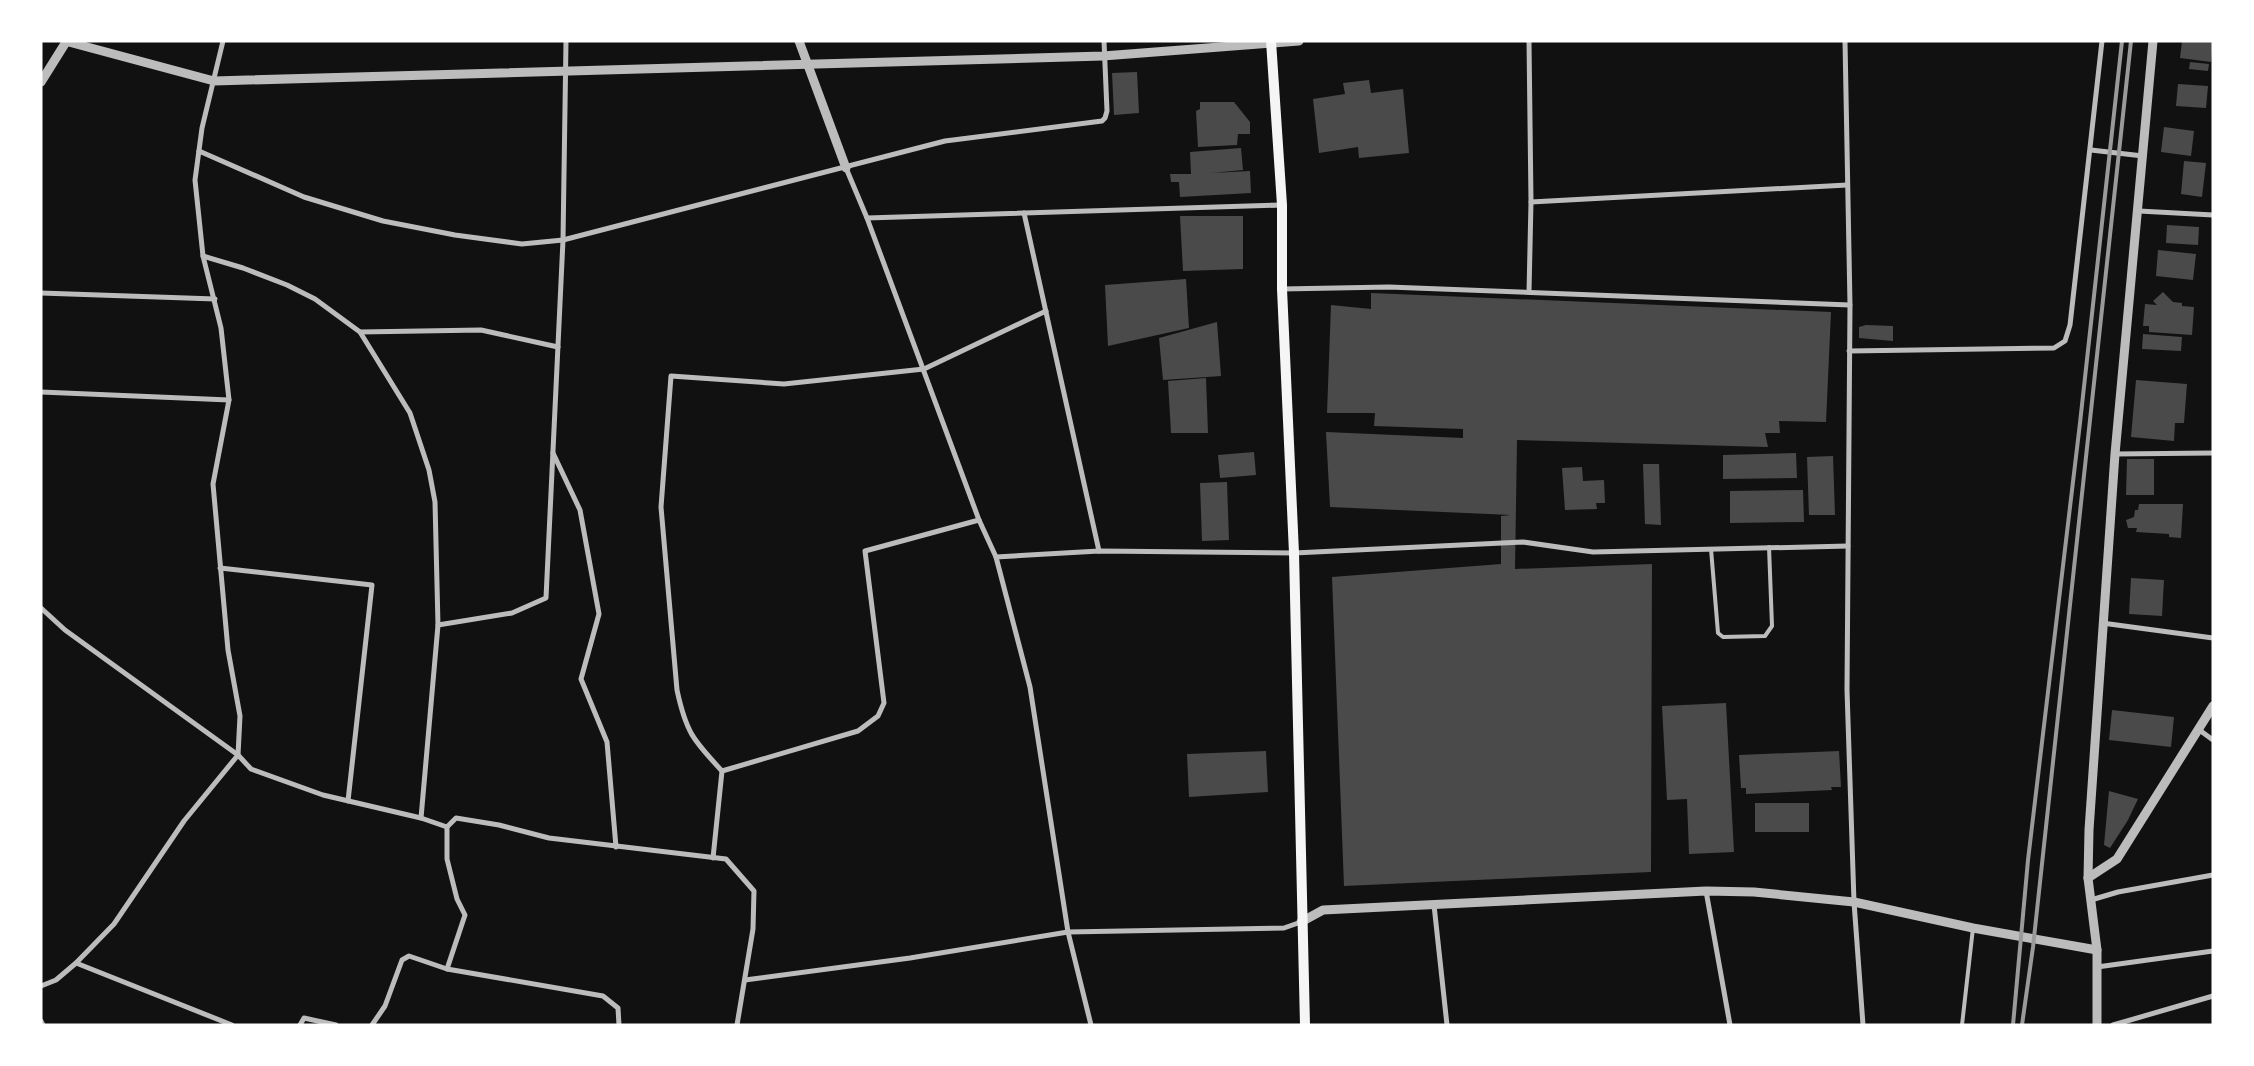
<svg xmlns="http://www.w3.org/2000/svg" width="2254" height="1066" viewBox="0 0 2254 1066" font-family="Figtree,sans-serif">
  <rect width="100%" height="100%" fill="#111"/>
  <g fill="#4a4a4a">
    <polygon points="2182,41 2213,41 2211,62 2180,58"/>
    <polygon points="2190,62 2209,64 2208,71 2189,69"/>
    <polygon points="1137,72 1139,113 1114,115 1112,73"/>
    <polygon points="1369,80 1371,93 1403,89 1409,153 1359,158 1358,147 1319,153 1313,99 1345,94 1343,83"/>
    <polygon points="2178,84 2208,86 2206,108 2176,106"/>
    <polygon points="1200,102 1234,102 1250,122 1250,134 1238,134 1237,145 1198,147 1196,111 1200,109"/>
    <polygon points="2164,127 2194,131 2191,156 2161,152"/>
    <polygon points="1241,148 1243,170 1211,173 1250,171 1251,193 1180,197 1179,182 1171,182 1170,174 1191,174 1190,152"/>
    <polygon points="2184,161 2206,163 2202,197 2181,194"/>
    <polygon points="1180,216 1243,216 1243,269 1183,271"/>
    <polygon points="2167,225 2199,227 2198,245 2166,243"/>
    <polygon points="2158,250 2196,254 2193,280 2156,276"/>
    <polygon points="1186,279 1189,328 1108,346 1105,285"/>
    <polygon points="2163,292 2173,302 2182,303 2182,306 2194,307 2192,335 2149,332 2149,326 2143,326 2145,304 2157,305 2153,301"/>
    <polygon points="1371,293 1831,312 1826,422 1779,421 1780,433 1765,433 1768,447 1517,440 1515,569 1652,564 1651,872 1344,886 1332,577 1501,564 1501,516 1511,515 1330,507 1326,432 1463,438 1463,429 1374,426 1375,413 1327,413 1331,305 1371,309"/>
    <polygon points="1217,322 1221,376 1163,380 1159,338"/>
    <polygon points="1866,325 1893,326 1893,341 1859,338 1859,327"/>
    <polygon points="2143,334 2182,337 2181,351 2142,349"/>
    <polygon points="1206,378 1208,433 1171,433 1168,381"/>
    <polygon points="2136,380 2187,384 2184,423 2175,423 2174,441 2131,437"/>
    <polygon points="1254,452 1256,475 1220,478 1218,455"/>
    <polygon points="1796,453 1797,478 1723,479 1723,455"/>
    <polygon points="1833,456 1835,515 1809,515 1807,457"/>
    <polygon points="2127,459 2154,459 2154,495 2126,495"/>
    <polygon points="1643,464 1659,464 1661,525 1645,524"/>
    <polygon points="1582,467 1583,481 1604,480 1605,503 1596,503 1597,509 1565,510 1562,468"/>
    <polygon points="1227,482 1229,540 1202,541 1200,483"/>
    <polygon points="1803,490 1804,522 1730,523 1730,491"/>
    <polygon points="2139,504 2183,504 2181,538 2169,537 2169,534 2136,532 2137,528 2128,528 2126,520 2134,517 2135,510 2138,510"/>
    <polygon points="2131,578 2164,580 2162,616 2129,614"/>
    <polygon points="1726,703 1734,852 1689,854 1687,799 1667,800 1662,706"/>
    <polygon points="2112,710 2174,717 2171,747 2109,740"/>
    <polygon points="1266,751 1268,792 1189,797 1187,754"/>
    <polygon points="1839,751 1841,787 1831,787 1832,790 1746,794 1746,788 1741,788 1739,755"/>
    <polygon points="2109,791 2138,799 2128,820 2110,848 2104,845"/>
    <rect x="1755" y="803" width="54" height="29"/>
  </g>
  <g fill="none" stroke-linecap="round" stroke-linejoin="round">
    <g stroke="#bcbcbc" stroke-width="4">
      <polyline points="1711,549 1718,633 1723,637 1765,636 1772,626 1769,547"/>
      <polyline points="1962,1025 1973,928"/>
    </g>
    <g stroke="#bcbcbc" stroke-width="5">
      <polyline points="1845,41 1850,305 1847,690 1854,902 1863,1025"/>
      <polyline points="2091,150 2143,156"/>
      <polyline points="199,151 304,197 383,221 455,235 522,244 563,240 945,141 1102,121 1105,118 1107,111 1104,41"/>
      <polyline points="846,168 867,218 979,520 996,557 1030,687 1068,932 1091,1025"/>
      <polyline points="1531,202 1847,185"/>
      <polyline points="2139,211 2213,215"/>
      <polyline points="1024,213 1099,551"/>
      <polyline points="867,218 1282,205"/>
      <polyline points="203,256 243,268 287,285 315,299 360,332 410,413 429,470 435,502 438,625 421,818"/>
      <polyline points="1282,289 1389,287 1850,305"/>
      <polyline points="1529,292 1531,202 1529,41"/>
      <polyline points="41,293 215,299"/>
      <polyline points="360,332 481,330 558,347"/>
      <polyline points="1849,351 2054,348 2065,341 2070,325 2102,41"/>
      <polyline points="41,392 229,400"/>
      <polyline points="553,453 580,510 599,614 581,679 607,742 616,847"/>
      <polyline points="2115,454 2213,453"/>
      <polyline points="996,557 1099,551 1294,553 1523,542 1593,552 1848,546"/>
      <polyline points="220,568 372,585 348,801"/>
      <polyline points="41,608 65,630 238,755 251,769 323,795 421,818 447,827"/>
      <polyline points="2102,623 2213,638"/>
      <polyline points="438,625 512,613 546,598 563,240 566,41"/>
      <polyline points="2198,729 2213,740"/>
      <polyline points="722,771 858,731 878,716 884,703 865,551 979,520"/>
      <path d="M713,858l9,-87c-29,-31 -36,-39 -45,-81l-16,-183 10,-131 113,8 140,-15 122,-58"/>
      <polyline points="1706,891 1730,1025"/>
      <polyline points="2091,900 2118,892 2213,875"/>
      <polyline points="1434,905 1447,1025"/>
      <polyline points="76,963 232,1025"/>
      <polyline points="2097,967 2213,951"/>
      <polyline points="447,969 465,915 457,899 447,859 447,827 456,818 499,825 549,838 726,859 754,891 753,929 737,1025"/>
      <polyline points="745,980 910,958 1068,932 1284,928 1301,922"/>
      <polyline points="41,986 56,980 76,963 114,924 184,821 238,755 240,716 228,650 213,484 229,400 221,328 203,256 195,180 202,128 223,41"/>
      <polyline points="41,1021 43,1025"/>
      <polyline points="300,1025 304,1018 336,1025"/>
      <polyline points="372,1025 385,1006 402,960 409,956 447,969 603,996 618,1008 619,1025"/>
      <polyline points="2113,1025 2213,996"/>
    </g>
    <g stroke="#bcbcbc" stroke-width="9">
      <polyline points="65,41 214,81 1103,56 1299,41"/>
      <polyline points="799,41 846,168"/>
      <polyline points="41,82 66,42"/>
      <polyline points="2088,878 2117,859 2213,706"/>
      <polyline points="1301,922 1323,910 1706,891 1754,892 1854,902 1973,928 2097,950"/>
      <polyline points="2097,1025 2097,950 2088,878 2089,830 2115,454 2153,41"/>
    </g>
    <polyline stroke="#f5f5f5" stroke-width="10" points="1271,41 1282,205 1282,289 1294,553 1305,1025"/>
    <g stroke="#9a9a9a" stroke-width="4">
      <polyline points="2013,1025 2028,860 2080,423 2122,41"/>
      <polyline points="2022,1025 2033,947 2131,41"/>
    </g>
  </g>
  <rect width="2254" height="1066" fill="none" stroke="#ffffff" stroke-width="85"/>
</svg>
